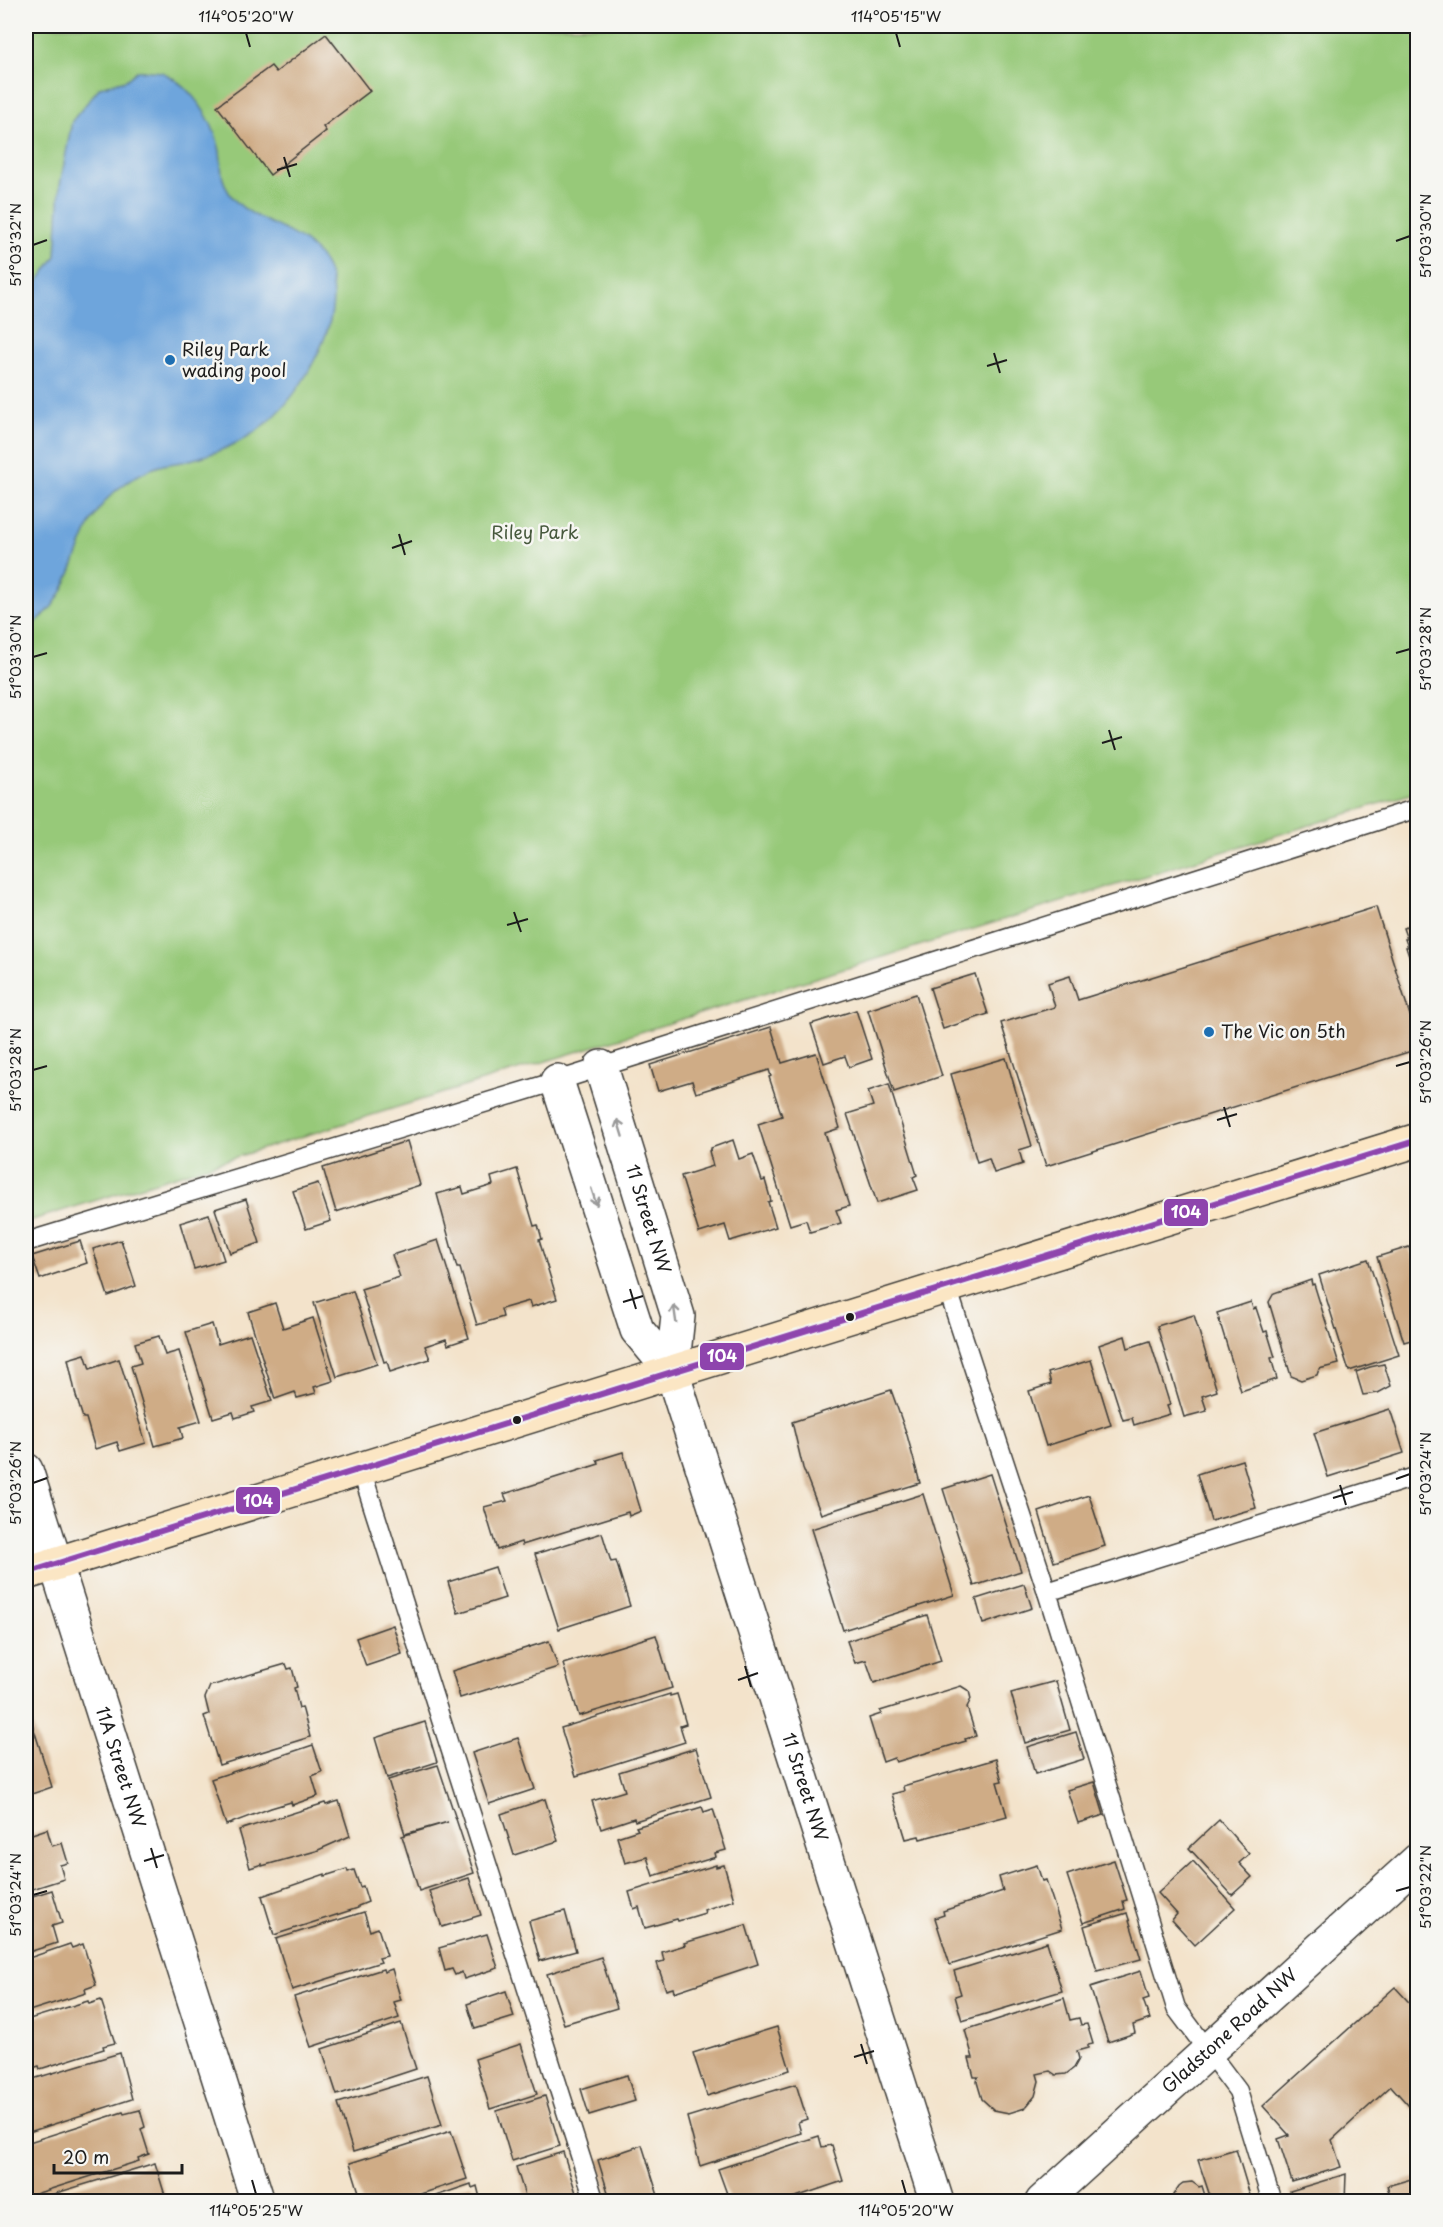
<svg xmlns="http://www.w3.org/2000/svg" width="1443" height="2227" viewBox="0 0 1443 2227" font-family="'Playpen Sans',sans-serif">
  <rect width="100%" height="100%" fill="#f6f6f2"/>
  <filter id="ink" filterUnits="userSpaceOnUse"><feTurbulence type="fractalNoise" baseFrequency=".0167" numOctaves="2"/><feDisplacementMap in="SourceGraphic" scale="12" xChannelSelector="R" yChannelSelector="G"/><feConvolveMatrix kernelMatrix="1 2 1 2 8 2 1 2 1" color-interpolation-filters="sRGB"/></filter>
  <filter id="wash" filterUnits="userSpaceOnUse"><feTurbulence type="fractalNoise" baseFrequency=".008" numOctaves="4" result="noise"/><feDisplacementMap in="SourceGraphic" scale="24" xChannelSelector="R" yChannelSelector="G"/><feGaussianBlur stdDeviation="1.35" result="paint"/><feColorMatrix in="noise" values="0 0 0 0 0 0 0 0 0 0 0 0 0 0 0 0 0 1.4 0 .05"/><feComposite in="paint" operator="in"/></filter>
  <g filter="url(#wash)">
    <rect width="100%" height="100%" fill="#f3e3cb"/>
    <polygon fill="#97c979" stroke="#5a724a" stroke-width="1.5" points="26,26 1417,26 1417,792 26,1222"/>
    <path fill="#6ea5dc" stroke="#45607c" stroke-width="1.5" d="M137,71c8,0 20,-1 27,2 28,14 48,45 55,74 3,10 1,22 4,32 14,52 93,40 108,101 6,26 -4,56 -16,79 -28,56 -65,86 -125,101 -9,3 -18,3 -27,5 -19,5 -36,16 -51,29 -41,39 -33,107 -86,134v-329l30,-43 4,-71 12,-64 28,-34 26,-7z"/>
    <g id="blocks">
      <g fill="#cfac86">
        <polygon points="407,26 446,26 432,30"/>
        <polygon points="326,34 370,91 323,127 326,131 270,175 217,106 271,66 276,72"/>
        <polygon points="1376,907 1418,1041 1418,1049 1046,1166 1001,1023 1055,1007 1048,983 1070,976 1078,1000"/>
        <polygon points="1418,924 1418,981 1417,981 1406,947 1408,947 1405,939 1407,939 1403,928"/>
        <polygon points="975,974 988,1014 943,1029 930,988"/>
        <polygon points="916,994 942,1076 894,1092 868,1010"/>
        <polygon points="856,1010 872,1059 849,1067 845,1056 824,1063 811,1024"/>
        <polygon points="771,1027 782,1063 816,1053 840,1128 825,1133 849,1206 836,1210 841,1223 810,1232 806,1220 790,1225 758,1124 782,1116 769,1077 771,1076 769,1070 696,1093 692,1081 658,1091 650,1065"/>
        <polygon points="1006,1058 1032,1146 1019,1150 1023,1164 994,1173 989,1158 977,1162 951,1074"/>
        <polygon points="889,1084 917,1175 913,1177 918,1190 877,1203 847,1114 873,1106 868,1091"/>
        <polygon points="733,1140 739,1159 753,1154 762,1181 765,1180 771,1201 768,1202 776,1227 730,1241 725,1225 699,1233 681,1176 713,1166 709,1151 711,1150 711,1148"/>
        <polygon points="407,1141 420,1185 336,1212 323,1168"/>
        <polygon points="517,1169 534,1226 538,1225 542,1239 539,1240 557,1299 531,1307 529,1301 501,1309 503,1317 477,1325 460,1268 457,1268 437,1194 462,1187 464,1194 493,1185 491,1177"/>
        <polygon points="318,1183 331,1221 306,1229 293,1191"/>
        <polygon points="246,1199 260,1243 230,1253 215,1209"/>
        <polygon points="209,1214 224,1260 194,1269 180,1223"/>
        <polygon points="121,1240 136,1286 108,1296 93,1249"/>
        <polygon points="438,1240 469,1338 448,1345 446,1339 425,1346 430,1359 390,1372 387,1361 384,1362 361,1289 400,1277 392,1255"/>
        <polygon points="80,1241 87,1263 40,1279 32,1256"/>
        <polygon points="1409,1247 1414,1260 1418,1259 1418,1338 1404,1342 1377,1257"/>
        <polygon points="1368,1259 1399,1355 1349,1371 1319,1275"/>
        <polygon points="1311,1280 1312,1285 1314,1284 1339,1364 1319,1369 1317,1375 1301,1380 1291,1376 1269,1302 1274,1293"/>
        <polygon points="353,1291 377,1364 337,1377 314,1303"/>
        <polygon points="1251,1302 1253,1309 1256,1308 1264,1332 1267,1331 1275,1357 1271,1358 1277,1379 1241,1391 1217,1313"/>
        <polygon points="275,1303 283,1328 313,1318 333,1381 314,1387 316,1393 297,1398 295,1392 275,1399 248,1312"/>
        <polygon points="1194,1315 1217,1391 1202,1396 1207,1411 1184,1417 1157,1326"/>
        <polygon points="212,1324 218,1344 250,1334 272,1401 252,1407 254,1412 235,1418 233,1412 213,1418 186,1332"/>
        <polygon points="159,1336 165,1355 179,1351 201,1421 180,1427 183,1438 155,1446 131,1366 141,1363 135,1343"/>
        <polygon points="1125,1336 1128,1348 1150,1341 1170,1405 1167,1406 1170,1414 1134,1425 1132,1418 1123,1420 1099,1345"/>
        <polygon points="85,1354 90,1369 119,1359 146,1443 120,1451 117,1442 95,1449 86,1418 83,1418 76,1396 68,1359"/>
        <polygon points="1091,1360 1111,1425 1046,1446 1029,1391 1051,1384 1048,1373"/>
        <polygon points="1384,1364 1391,1386 1378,1393 1363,1395 1356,1372 1370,1367"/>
        <polygon points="891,1390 907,1435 920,1483 821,1514 803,1468 792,1422"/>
        <polygon points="1390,1409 1404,1453 1328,1477 1314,1433"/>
        <polygon points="623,1452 641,1511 629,1516 628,1512 522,1545 521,1542 497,1550 484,1507 507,1501 504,1494 599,1464 597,1460"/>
        <polygon points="1242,1460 1256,1508 1211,1521 1197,1474"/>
        <polygon points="990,1474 1021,1571 974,1586 943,1489"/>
        <polygon points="923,1494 954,1595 843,1630 811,1529"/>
        <polygon points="1089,1495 1105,1546 1054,1562 1039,1512"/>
        <polygon points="602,1533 611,1562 616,1561 630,1606 559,1629 535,1554"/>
        <polygon points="495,1567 505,1598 458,1613 448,1582"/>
        <polygon points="1024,1584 1032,1608 983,1624 976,1599"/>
        <polygon points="927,1615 941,1661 874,1683 866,1660 855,1663 847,1641"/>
        <polygon points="393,1625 402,1654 366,1666 356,1638"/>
        <polygon points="656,1635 672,1688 579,1716 563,1664"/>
        <polygon points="549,1641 558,1667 460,1698 452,1671"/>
        <polygon points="286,1664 288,1669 292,1668 297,1687 294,1688 299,1708 302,1707 310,1737 219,1765 204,1716 209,1714 205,1698 210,1686"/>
        <polygon points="1056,1681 1070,1730 1025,1743 1011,1693"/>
        <polygon points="961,1686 969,1691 971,1699 967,1707 976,1736 965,1739 966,1741 896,1762 894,1758 883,1762 869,1718 881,1714 880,1711"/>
        <polygon points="670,1694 670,1696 677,1694 686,1724 680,1726 685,1742 576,1776 561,1728"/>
        <polygon points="26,1704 52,1787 26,1796"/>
        <polygon points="425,1722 437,1762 387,1778 375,1738"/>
        <polygon points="1076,1732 1084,1759 1035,1774 1027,1747"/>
        <polygon points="518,1738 535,1789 489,1804 472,1753"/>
        <polygon points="313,1745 322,1772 312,1776 318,1796 292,1805 291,1802 271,1808 226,1825 211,1779"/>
        <polygon points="696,1748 711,1797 635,1821 634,1818 601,1829 592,1801 625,1791 619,1772"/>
        <polygon points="996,1759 1002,1781 997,1782 1007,1816 920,1839 919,1836 906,1839 892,1794 904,1791 903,1786"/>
        <polygon points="438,1765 474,1873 419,1891 402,1836 448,1822 405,1834 388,1780"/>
        <polygon points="1094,1782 1104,1815 1078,1823 1067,1790"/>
        <polygon points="545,1799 558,1841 514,1855 501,1814"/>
        <polygon points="339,1801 350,1836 316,1851 262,1866 262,1864 250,1868 239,1830 325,1803 326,1805"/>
        <polygon points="702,1807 704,1812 713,1809 726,1850 715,1853 716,1857 653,1876 647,1857 625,1863 617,1837 638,1830 636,1827"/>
        <polygon points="1219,1820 1249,1854 1239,1863 1252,1877 1232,1895 1189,1848"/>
        <polygon points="47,1829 52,1846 62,1843 68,1863 60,1865 64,1879 26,1891 26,1836"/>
        <polygon points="1114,1860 1127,1900 1123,1901 1125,1909 1083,1923 1067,1875"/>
        <polygon points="1193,1861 1235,1908 1195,1945 1172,1920 1177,1914 1158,1893"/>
        <polygon points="716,1865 716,1867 724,1865 734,1900 704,1910 705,1913 678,1921 677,1919 645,1928 639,1907 634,1909 629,1892"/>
        <polygon points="1037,1865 1042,1881 1046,1880 1062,1929 950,1965 935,1918 944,1915 943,1911 1003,1891 999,1877"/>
        <polygon points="347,1869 348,1872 354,1870 360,1887 363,1886 368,1902 358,1906 358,1908 274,1935 262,1896 325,1874 325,1876"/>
        <polygon points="469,1878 481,1915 442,1927 429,1891"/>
        <polygon points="52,1890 62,1923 52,1926 57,1943 26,1953 26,1898"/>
        <polygon points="565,1911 576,1951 540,1961 529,1921"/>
        <polygon points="364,1912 370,1931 378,1928 387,1956 379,1958 381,1962 292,1990 276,1939"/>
        <polygon points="1127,1913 1141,1959 1097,1971 1084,1926"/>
        <polygon points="746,1925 758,1964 674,1992 673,1988 666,1990 657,1963 664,1961 662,1952 685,1945 684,1943"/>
        <polygon points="487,1934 498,1968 464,1979 462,1972 455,1975 452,1969 445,1971 439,1948"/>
        <polygon points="1047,1942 1062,1991 962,2021 955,1996 961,1994 954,1971"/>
        <polygon points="70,1944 72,1948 83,1944 96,1985 85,1989 86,1993 26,2012 26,1959"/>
        <polygon points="601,1957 617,2008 564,2024 547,1974"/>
        <polygon points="383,1969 384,1972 392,1969 401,2000 394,2002 399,2018 311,2047 294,1997"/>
        <polygon points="1141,1971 1149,1998 1143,2000 1150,2019 1133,2025 1135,2033 1108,2042 1090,1987"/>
        <polygon points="1395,1987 1418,2012 1418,2116 1391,2086 1332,2140 1341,2167 1292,2182 1278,2139 1289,2135 1263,2106"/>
        <polygon points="506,1991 514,2017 475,2029 467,2004"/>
        <polygon points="1064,1998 1070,2020 1079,2018 1081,2025 1087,2024 1093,2044 1088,2045 1088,2048 1077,2051 1079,2059 1074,2068 1066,2074 1056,2075 1050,2071 1037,2074 1039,2081 1035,2096 1025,2108 1009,2113 994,2110 982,2099 977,2082 978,2077 974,2077 969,2058 973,2058 965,2030"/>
        <polygon points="101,2000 115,2043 103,2046 104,2049 40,2069 39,2066 26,2070 26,2020 88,2001 89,2004"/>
        <polygon points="401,2023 416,2069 337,2095 322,2049"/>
        <polygon points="777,2027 790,2070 707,2096 693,2053"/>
        <polygon points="521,2044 537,2094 490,2109 475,2059"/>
        <polygon points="120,2053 132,2099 26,2133 26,2081"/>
        <polygon points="627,2075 635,2101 589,2115 581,2089"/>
        <polygon points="427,2076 442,2125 353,2152 338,2103"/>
        <polygon points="796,2084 807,2119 798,2122 801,2133 700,2166 687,2117"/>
        <polygon points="545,2096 560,2146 512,2161 497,2111"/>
        <polygon points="140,2110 145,2127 141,2129 149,2154 138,2158 139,2161 29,2196 26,2185 27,2169 26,2143 123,2112 124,2114"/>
        <polygon points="451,2131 467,2179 396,2202 362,2202 350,2163"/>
        <polygon points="819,2136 822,2147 832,2145 843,2181 781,2202 730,2202 718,2169"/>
        <polygon points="642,2145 660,2202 611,2202 598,2160"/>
        <polygon points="1236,2149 1252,2202 1212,2202 1198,2160"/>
        <polygon points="563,2152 577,2196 559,2202 527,2202 516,2167"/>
        <polygon points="155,2163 167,2202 31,2202 30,2201"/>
        <polygon points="1346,2174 1345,2202 1293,2202 1290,2191"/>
        <polygon points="1418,2177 1418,2202 1392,2202 1387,2186"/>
        <polygon points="1192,2182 1199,2187 1202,2186 1207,2202 1175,2202 1173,2195 1179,2186 1183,2183"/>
        <polygon points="471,2184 472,2188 477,2186 481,2202 418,2202"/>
      </g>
    </g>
  </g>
  <g filter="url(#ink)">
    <use href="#blocks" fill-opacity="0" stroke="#3c3a36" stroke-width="1.5"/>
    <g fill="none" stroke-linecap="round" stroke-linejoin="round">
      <g stroke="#3c3a36" stroke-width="21">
        <g id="lane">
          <polyline points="26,1242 557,1081 1418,808"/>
          <polyline points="947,1287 1047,1592 1176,2008 1238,2091 1272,2202"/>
          <polyline points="361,1469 595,2202"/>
          <polyline points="1047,1592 1418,1476"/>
        </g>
      </g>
      <g stroke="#3c3a36" stroke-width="36">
        <g id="street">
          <path id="s1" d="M601,1067l77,249 -6,56"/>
          <path id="s2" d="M557,1081l80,249 35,42 265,830"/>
          <path id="s3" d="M26,1470l232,732"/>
          <path id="s4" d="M1042,2202l376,-342"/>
        </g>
      </g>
      <g stroke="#3c3a36" stroke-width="36">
        <polyline id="secondary" points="26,1573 1418,1140"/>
      </g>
      <use href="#lane" stroke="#fff" stroke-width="18"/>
      <use href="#street" stroke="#fff" stroke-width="33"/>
      <use href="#secondary" stroke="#fbe6c4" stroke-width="33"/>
      <g stroke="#f6f6f2" stroke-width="10">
        <polyline id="bus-1" points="26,1573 1418,1140"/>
      </g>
      <use href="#bus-1" stroke="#8e44ad" stroke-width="6"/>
    </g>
    <defs><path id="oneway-shaft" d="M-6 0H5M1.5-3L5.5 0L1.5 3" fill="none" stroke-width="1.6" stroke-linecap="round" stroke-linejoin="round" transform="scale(1.5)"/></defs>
    <g stroke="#999">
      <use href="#oneway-shaft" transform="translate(620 1128) rotate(-107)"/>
      <use href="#oneway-shaft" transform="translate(594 1197) rotate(72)"/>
      <use href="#oneway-shaft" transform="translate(675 1314) rotate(-98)"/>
    </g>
  </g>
  <path fill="none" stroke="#1c1c1c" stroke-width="2" d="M246,33l4,14M896,33l4,14M284,157l6,20M277,170l20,-6M1396,241l14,-5M33,245l14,-5M994,353l6,20M987,366l20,-6M399,534l6,21M392,548l20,-7M1396,653l14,-4M33,657l14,-4M1109,730l6,20M1102,743l20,-6M514,912l7,20M507,925l21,-6M1396,1066l14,-4M33,1070l14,-4M1224,1107l6,20M1217,1120l20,-6M630,1289l6,20M623,1302l20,-6M1396,1479l14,-5M33,1483l14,-5M1340,1485l6,20M1333,1498l20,-6M745,1666l6,21M738,1680l20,-7M151,1848l6,20M144,1861l20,-6M1396,1891l14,-4M33,1895l14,-4M861,2044l6,20M854,2057l20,-6M252,2180l4,14M902,2180l4,14"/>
  <g fill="#1f6fb2" stroke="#f6f6f2" stroke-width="2">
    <circle cx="170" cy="360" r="6"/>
    <circle cx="1209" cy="1032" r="6"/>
  </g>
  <g fill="#1c1c1c" stroke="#f6f6f2" stroke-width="2">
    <circle cx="850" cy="1317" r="5"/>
    <circle cx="517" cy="1420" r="5"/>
  </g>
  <g text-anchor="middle" stroke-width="5" stroke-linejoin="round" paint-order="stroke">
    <g font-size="18" fill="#1c1c1c" stroke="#f6f6f2" text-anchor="start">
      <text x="182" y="356">Riley Park<tspan x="182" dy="21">wading pool</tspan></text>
      <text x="1221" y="1038">The Vic on 5th</text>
    </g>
    <g font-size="18" fill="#47593d" stroke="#f6f6f2">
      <text x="535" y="539">Riley Park</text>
    </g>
    <g font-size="18" fill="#1c1c1c" stroke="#f6f6f2">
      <text dy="6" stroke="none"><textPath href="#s1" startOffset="159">11 Street NW</textPath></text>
      <text dy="6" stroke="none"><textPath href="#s3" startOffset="312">11A Street NW</textPath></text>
      <text dy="6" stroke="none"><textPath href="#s2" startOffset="752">11 Street NW</textPath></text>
      <text dy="6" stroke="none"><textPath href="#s4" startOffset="254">Gladstone Road NW</textPath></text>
    </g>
  </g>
  <g stroke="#f6f6f2" stroke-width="2">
    <rect x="1163" y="1198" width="46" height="29" rx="6" fill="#8e44ad"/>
    <rect x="699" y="1342" width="46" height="29" rx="6" fill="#8e44ad"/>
    <rect x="235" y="1486" width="46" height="29" rx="6" fill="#8e44ad"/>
  </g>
  <g font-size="16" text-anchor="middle" font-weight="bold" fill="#fff">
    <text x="1186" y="1218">104</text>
    <text x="722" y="1362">104</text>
    <text x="258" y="1507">104</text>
  </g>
  <rect width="1443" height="2227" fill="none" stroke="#f6f6f2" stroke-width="66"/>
  <path d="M54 2164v9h128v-9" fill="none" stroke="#1c1c1c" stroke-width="3"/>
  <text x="63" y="2164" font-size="18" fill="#1c1c1c" stroke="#f6f6f2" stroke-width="4.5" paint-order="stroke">20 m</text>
  <rect x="33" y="33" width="1377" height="2161" fill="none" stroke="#1c1c1c" stroke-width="2"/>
  <g font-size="15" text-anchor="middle" fill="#1c1c1c">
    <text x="246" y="22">114°05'20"W</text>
    <text x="896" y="22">114°05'15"W</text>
    <text transform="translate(1426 236) rotate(-90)" y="5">51°03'30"N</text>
    <text transform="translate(16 245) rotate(-90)" y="5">51°03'32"N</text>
    <text transform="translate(1426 649) rotate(-90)" y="5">51°03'28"N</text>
    <text transform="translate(16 657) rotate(-90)" y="5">51°03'30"N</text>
    <text transform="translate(1426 1062) rotate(-90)" y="5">51°03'26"N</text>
    <text transform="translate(16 1070) rotate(-90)" y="5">51°03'28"N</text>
    <text transform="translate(1426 1474) rotate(-90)" y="5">51°03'24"N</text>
    <text transform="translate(16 1483) rotate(-90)" y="5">51°03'26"N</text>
    <text transform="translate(1426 1887) rotate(-90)" y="5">51°03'22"N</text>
    <text transform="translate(16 1895) rotate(-90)" y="5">51°03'24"N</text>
    <text x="256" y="2216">114°05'25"W</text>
    <text x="906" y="2216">114°05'20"W</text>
  </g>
</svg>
